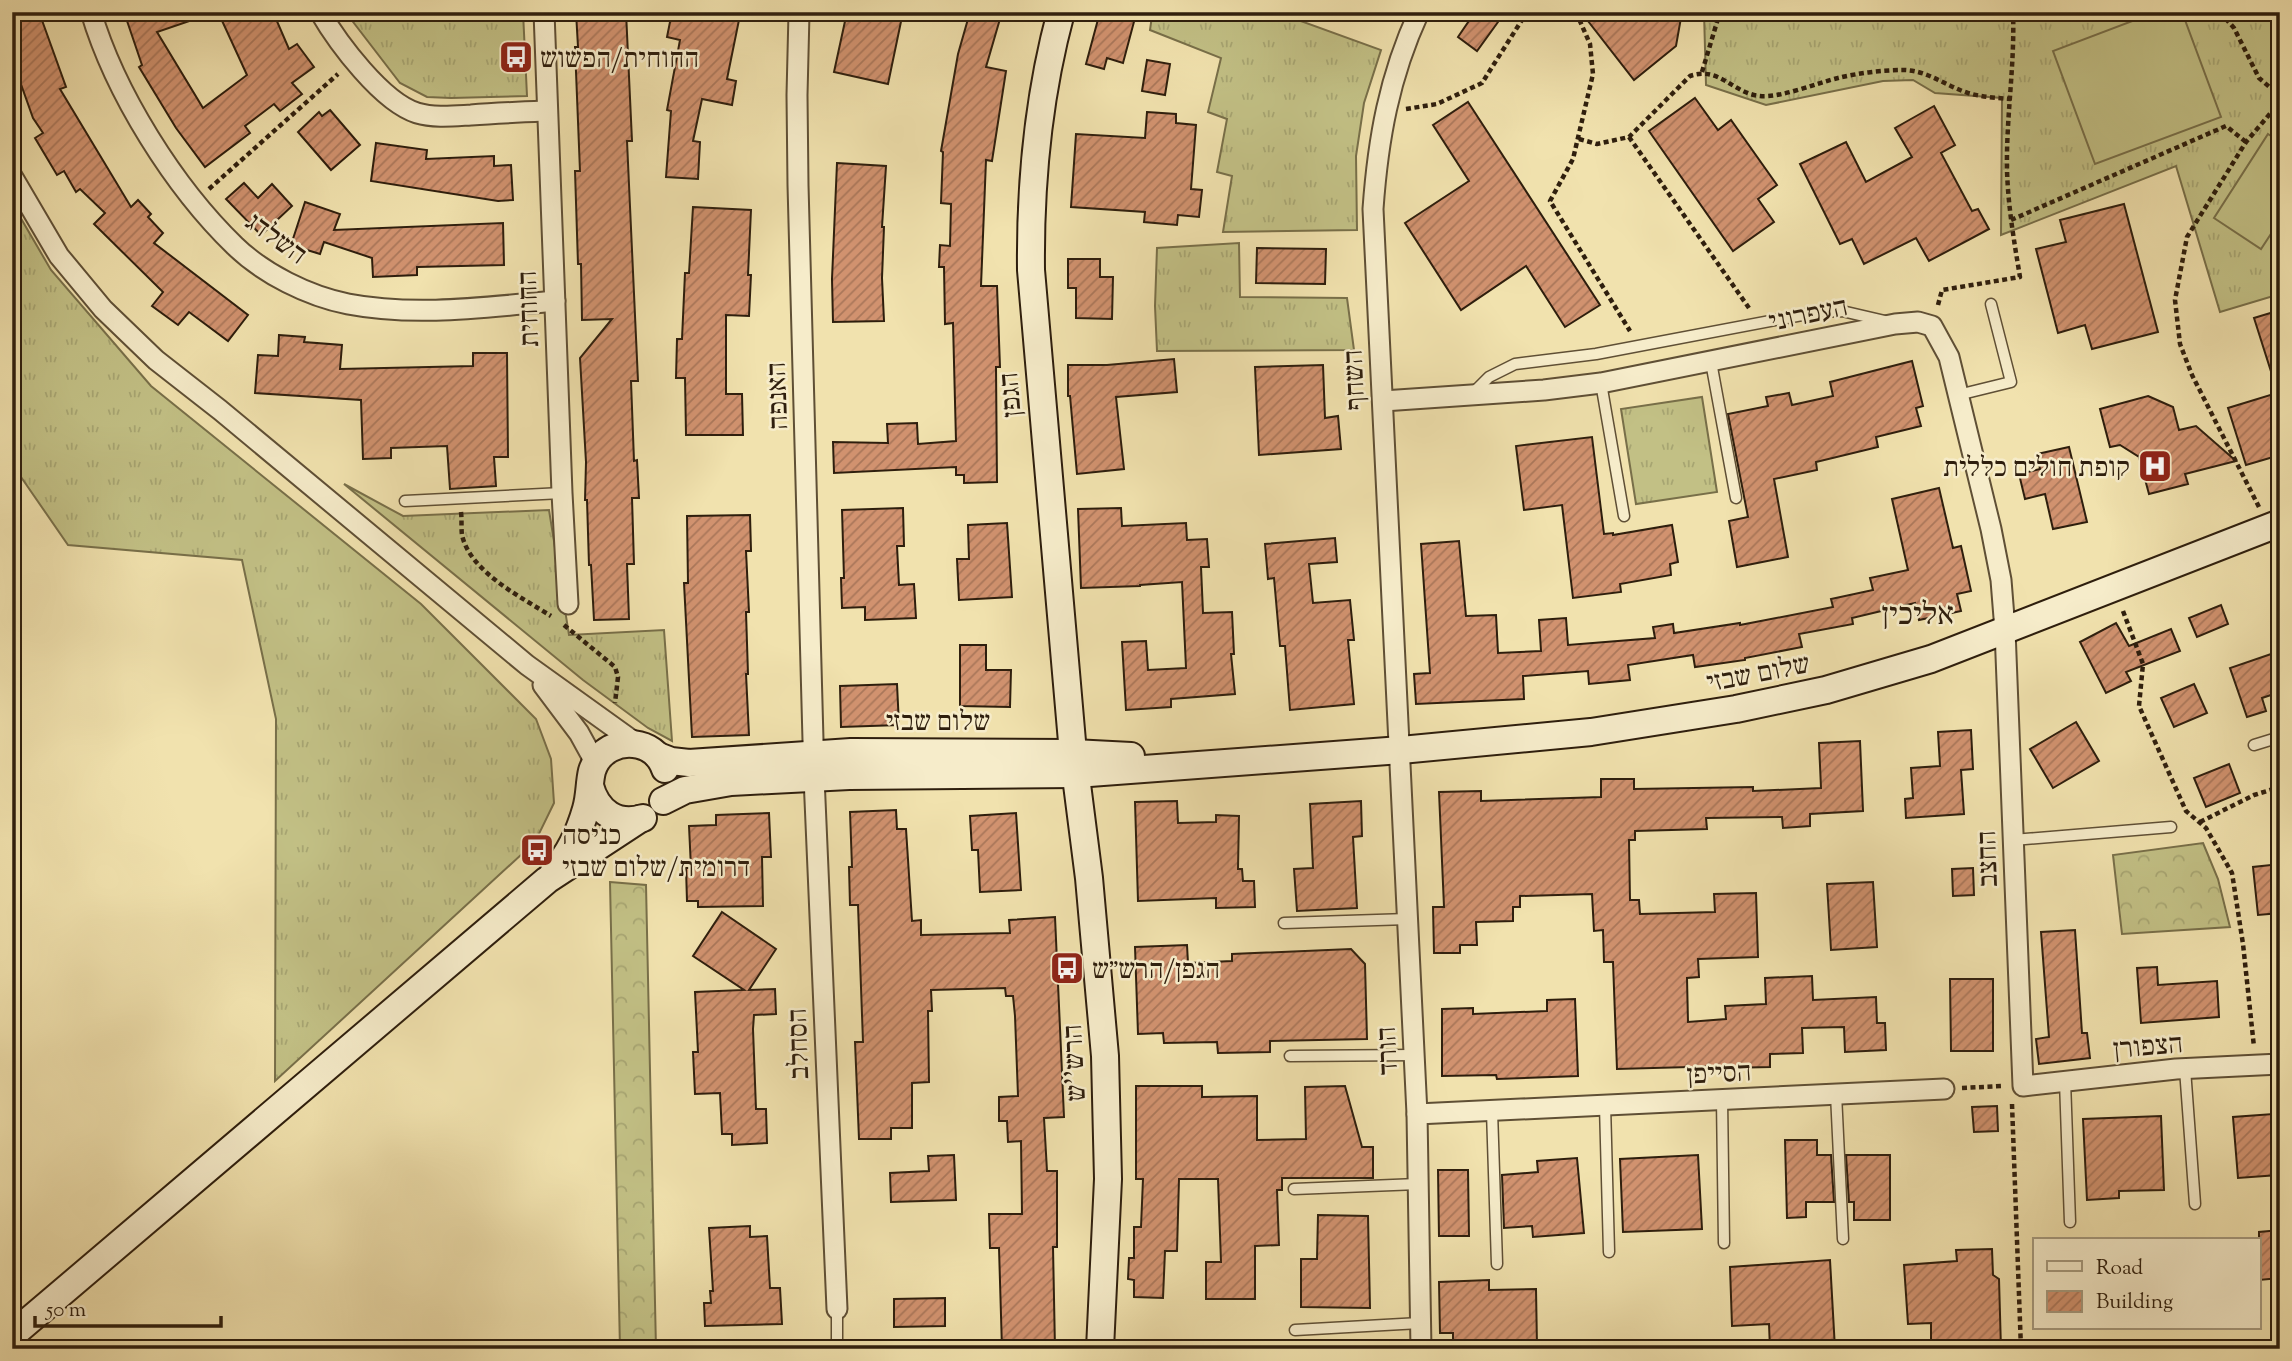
<svg xmlns="http://www.w3.org/2000/svg" width="2292" height="1361" viewBox="0 0 2292 1361" font-family="'Sorts Mill Goudy','Frank Ruhl Libre',serif">
  <defs>
    <pattern id="grass-tufts" width="24" height="20" patternUnits="userSpaceOnUse" patternTransform="scale(1.75)"><rect width="24" height="20" fill="#c2c085"/><path d="M3 7l-1-3M5 7V3M7 7l1-3M15 17l-1-3M17 17v-4M19 17l1-3" fill="none" stroke="#a7a572"/></pattern>
    <pattern id="forest-crowns" width="20" height="18" patternUnits="userSpaceOnUse" patternTransform="scale(1.75)"><rect width="20" height="18" fill="#c2c085"/><path d="M2 6a3 3 0 1 1 6 0M12 15a3 3 0 1 1 6 0" fill="none" stroke="#a7a572"/></pattern>
    <pattern id="building-hatch" width="6" height="6" patternUnits="userSpaceOnUse" patternTransform="scale(1.75)"><rect width="6" height="6" fill="#d1926f"/><path d="M-1 1l2-2M0 6l6-6M5 7l2-2" fill="none" stroke="#aa775a"/></pattern>
  </defs>
  <rect width="100%" height="100%" fill="#f1e2ae"/>
  <filter id="stains"><feTurbulence type="fractalNoise" baseFrequency=".00286" numOctaves="4"/><feColorMatrix values="0 0 0 0 .2 0 0 0 0 .09 0 0 0 0 .02 0 0 0 .5 -.17"/></filter>
  <radialGradient id="worn" r=".72"><stop offset=".6" stop-color="#630" stop-opacity="0"/><stop offset="1" stop-color="#630" stop-opacity=".3"/></radialGradient>
  <g fill="url(#grass-tufts)" stroke="#786f49" stroke-width="2">
    <polygon points="523,12 527,96 451,98 427,97 400,83 347,14"/>
    <polygon points="1142,12 1276,12 1381,50 1364,103 1356,156 1357,230 1223,232 1232,176 1217,172 1227,119 1208,112 1221,58 1150,30 1152,16"/>
    <polygon points="1704,12 2276,12 2280,18 2280,294 2220,312 2176,166 2001,235 2002,98 1935,93 1913,80 1883,81 1766,105 1706,85"/>
    <polygon points="12,203 51,270 151,386 421,604 536,719 551,759 554,803 535,842 275,1081 276,719 242,560 68,545 12,464"/>
    <polygon points="1239,243 1240,297 1347,298 1354,350 1157,351 1155,306 1157,248"/>
    <polygon points="1702,397 1717,492 1636,504 1621,409"/>
    <polygon points="344,484 403,516 549,510 569,635 664,630 672,741 648,728 583,680"/>
  </g>
  <g fill="url(#forest-crowns)" stroke="#786f49" stroke-width="2">
    <polygon points="2203,843 2218,879 2230,927 2122,934 2113,855"/>
    <polygon points="610,882 646,885 656,1349 620,1349"/>
  </g>
  <g fill="#c2c085" stroke="#786f49" stroke-width="2">
    <polygon points="2156,12 2182,12 2221,117 2095,164 2053,51"/>
    <polygon points="2268,134 2280,142 2280,220 2261,249 2214,218"/>
  </g>
  <g fill="url(#building-hatch)" stroke="#2e1e0d" stroke-width="2">
    <polygon points="12,12 39,12 66,87 60,89 131,207 138,200 151,214 148,217 163,233 154,243 248,315 228,341 189,312 178,325 152,306 163,292 94,224 105,213 80,189 76,192 64,171 57,175 35,138 43,133 33,118 12,59"/>
    <polygon points="124,12 204,12 204,16 157,32 203,108 247,75 218,12 273,12 289,49 297,44 314,67 292,83 302,94 280,111 274,104 245,126 250,133 205,167 176,128 139,67 142,65"/>
    <polygon points="576,12 626,12 632,141 627,141 638,381 631,381 634,461 637,460 639,498 632,498 634,564 627,564 629,619 594,620 591,565 589,565 587,500 585,500 586,462 580,358 612,319 582,320 581,264 578,264 575,171 580,171 575,47 578,47"/>
    <polygon points="672,12 728,12 740,15 727,79 736,81 732,105 702,99 693,141 700,142 698,179 666,177 671,111 667,110 680,40 667,37"/>
    <polygon points="847,12 903,12 888,84 834,72"/>
    <polygon points="970,12 1002,12 986,67 1006,71 992,161 986,160 981,286 997,286 1000,367 996,367 997,482 964,483 964,475 956,475 956,467 834,473 833,442 888,443 887,424 917,423 918,444 956,441 953,323 945,324 944,267 939,267 940,245 950,246 951,204 941,203 943,152 941,151 958,54"/>
    <polygon points="1100,12 1115,12 1135,18 1123,63 1107,58 1104,69 1086,64"/>
    <polygon points="1475,12 1485,12 1498,22 1477,51 1458,37"/>
    <polygon points="1581,12 1682,12 1676,46 1634,80"/>
    <polygon points="1147,60 1170,64 1165,95 1142,91"/>
    <polygon points="1695,98 1718,130 1731,120 1777,185 1758,199 1774,222 1733,251 1649,131"/>
    <polygon points="1468,102 1600,305 1565,327 1526,266 1461,310 1405,223 1469,181 1433,125"/>
    <polygon points="1934,106 1955,145 1941,153 1972,211 1978,209 1989,229 1929,261 1916,238 1864,264 1852,239 1840,244 1800,164 1846,142 1866,182 1912,157 1895,128"/>
    <polygon points="330,110 360,145 331,170 298,132 319,112 322,116"/>
    <polygon points="1147,112 1176,114 1176,123 1196,125 1191,189 1202,190 1199,217 1178,215 1177,225 1144,222 1145,212 1071,207 1076,134 1145,138"/>
    <polygon points="376,143 427,150 426,159 494,156 494,166 511,165 513,200 498,201 371,181"/>
    <polygon points="837,163 886,166 882,227 884,227 882,278 884,321 833,322 832,279"/>
    <polygon points="244,183 258,198 272,184 292,206 261,235 226,199"/>
    <polygon points="305,202 340,214 334,230 503,223 504,265 417,267 417,275 373,277 372,258 324,242 320,254 291,245"/>
    <polygon points="2124,204 2158,332 2092,349 2085,325 2058,333 2036,249 2066,242 2060,220"/>
    <polygon points="693,207 751,210 748,275 751,275 749,316 726,315 726,394 742,394 743,435 686,435 685,378 676,378 677,339 682,339 685,273 689,273"/>
    <polygon points="1257,248 1326,249 1325,284 1256,283"/>
    <polygon points="1068,259 1100,259 1100,277 1113,277 1112,319 1076,318 1076,288 1068,288"/>
    <polygon points="2280,310 2280,383 2275,384 2254,318"/>
    <polygon points="279,335 305,337 304,342 342,345 340,369 473,366 473,353 507,353 508,457 494,457 496,486 450,489 447,446 391,448 391,458 363,459 361,400 255,393 258,355 278,356"/>
    <polygon points="1174,359 1177,392 1116,397 1124,469 1077,474 1070,396 1068,396 1068,365 1107,365"/>
    <polygon points="1912,361 1923,406 1916,408 1921,426 1876,437 1878,447 1816,462 1817,470 1774,479 1788,557 1737,567 1729,521 1748,517 1728,414 1768,406 1766,397 1789,393 1792,405 1833,396 1830,382"/>
    <polygon points="1323,365 1325,418 1338,416 1341,449 1259,455 1255,367"/>
    <polygon points="2280,392 2280,420 2271,423 2280,455 2246,465 2228,408"/>
    <polygon points="2148,396 2173,407 2179,430 2196,426 2236,461 2185,474 2188,484 2149,494 2139,457 2120,445 2110,447 2100,409"/>
    <polygon points="1592,437 1604,534 1613,533 1613,535 1672,525 1678,562 1670,564 1671,575 1620,584 1621,592 1573,598 1562,505 1524,510 1516,446"/>
    <polygon points="2069,447 2087,522 2053,529 2045,494 2025,499 2019,474 2040,469 2037,454"/>
    <polygon points="1939,488 1953,548 1961,546 1971,591 1957,594 1961,611 1919,620 1915,603 1852,618 1853,624 1799,634 1802,647 1745,658 1745,660 1695,667 1693,655 1628,665 1630,680 1589,684 1588,671 1523,676 1524,699 1416,704 1414,674 1430,673 1421,544 1459,541 1466,616 1496,615 1498,653 1541,651 1539,620 1566,618 1568,645 1655,638 1653,627 1673,624 1674,633 1740,623 1740,625 1833,607 1831,599 1873,590 1870,578 1908,570 1892,499"/>
    <polygon points="903,508 904,546 897,546 899,585 914,584 916,618 865,620 865,607 842,608 841,578 844,578 842,510"/>
    <polygon points="1121,508 1122,526 1186,523 1187,540 1207,539 1209,567 1201,567 1203,613 1232,612 1234,654 1231,654 1235,694 1171,699 1171,707 1126,710 1122,642 1146,641 1148,670 1186,668 1182,582 1140,585 1140,586 1081,588 1078,509"/>
    <polygon points="750,515 751,551 746,551 749,612 746,612 748,674 746,674 749,735 692,737 684,583 688,583 687,516"/>
    <polygon points="1007,523 1012,597 959,600 957,559 969,559 968,525"/>
    <polygon points="1335,538 1337,562 1309,564 1313,603 1350,600 1354,640 1348,640 1354,704 1290,710 1285,646 1280,646 1274,578 1268,579 1265,544"/>
    <polygon points="2221,605 2228,624 2197,637 2189,618"/>
    <polygon points="2116,623 2129,646 2171,629 2180,651 2126,672 2131,681 2106,693 2080,642"/>
    <polygon points="960,645 986,645 986,670 1011,670 1010,707 960,706"/>
    <polygon points="2280,651 2280,692 2262,698 2266,711 2247,717 2230,668"/>
    <polygon points="897,684 899,725 841,727 840,686"/>
    <polygon points="2194,684 2207,713 2174,727 2161,698"/>
    <polygon points="2076,722 2099,761 2053,788 2030,749"/>
    <polygon points="1971,730 1973,769 1961,770 1964,814 1906,818 1905,799 1913,798 1911,768 1940,766 1938,732"/>
    <polygon points="1860,741 1863,811 1810,814 1810,826 1783,828 1782,817 1706,818 1707,829 1635,831 1635,840 1629,840 1630,900 1639,900 1640,914 1715,912 1714,894 1756,893 1758,957 1698,959 1699,977 1687,978 1688,1022 1726,1019 1725,1006 1766,1004 1765,978 1812,976 1813,1000 1876,997 1877,1023 1885,1023 1886,1050 1845,1052 1844,1027 1802,1028 1803,1053 1770,1054 1770,1067 1727,1068 1727,1066 1617,1069 1613,962 1604,962 1603,930 1594,931 1592,894 1520,896 1520,907 1513,907 1513,921 1476,922 1477,945 1460,945 1460,953 1434,953 1433,907 1444,907 1439,792 1481,791 1481,801 1601,797 1601,779 1634,779 1634,789 1753,787 1753,791 1821,788 1819,743"/>
    <polygon points="2229,764 2240,793 2206,807 2194,778"/>
    <polygon points="1177,801 1178,823 1216,822 1216,815 1239,816 1238,869 1242,869 1243,881 1254,881 1255,907 1216,908 1216,898 1138,901 1135,802"/>
    <polygon points="1361,801 1362,836 1353,837 1357,908 1297,911 1294,869 1313,868 1310,804"/>
    <polygon points="896,810 897,829 906,829 912,921 921,920 921,935 1010,933 1009,920 1055,917 1064,1117 1044,1118 1047,1171 1057,1171 1057,1247 1053,1247 1055,1349 1002,1349 999,1248 990,1248 989,1214 1022,1214 1021,1141 1008,1142 1007,1121 999,1121 999,1097 1018,1096 1015,1016 1013,996 1006,996 1005,988 931,990 932,1011 928,1011 929,1082 912,1083 912,1128 891,1128 891,1139 859,1139 855,1042 863,1042 858,905 850,905 849,867 852,867 850,812"/>
    <polygon points="769,813 771,857 762,857 763,906 698,907 698,901 687,901 686,868 691,868 689,826 716,825 716,815"/>
    <polygon points="1016,813 1021,890 980,892 978,850 972,850 970,816"/>
    <polygon points="2280,864 2280,913 2258,915 2253,867"/>
    <polygon points="1973,868 1974,895 1953,896 1952,869"/>
    <polygon points="1873,882 1877,947 1831,950 1827,884"/>
    <polygon points="722,912 776,949 749,990 775,989 776,1014 754,1015 753,1029 756,1109 766,1109 767,1143 732,1145 732,1134 722,1134 720,1093 695,1094 693,1052 698,1052 695,992 744,990 693,956"/>
    <polygon points="2075,930 2082,1033 2087,1033 2090,1058 2039,1064 2036,1039 2049,1037 2041,932"/>
    <polygon points="1187,945 1188,963 1232,961 1232,954 1351,949 1365,964 1367,1039 1270,1041 1270,1052 1218,1053 1217,1042 1164,1043 1163,1033 1138,1034 1135,947"/>
    <polygon points="2157,967 2158,985 2217,981 2219,1017 2141,1023 2137,968"/>
    <polygon points="1950,979 1993,979 1993,1051 1951,1051"/>
    <polygon points="1575,999 1578,1076 1497,1079 1496,1075 1442,1076 1442,1009 1473,1008 1473,1014 1547,1011 1547,1000"/>
    <polygon points="1136,1086 1202,1086 1202,1097 1257,1096 1257,1140 1306,1139 1305,1087 1345,1086 1362,1147 1373,1147 1373,1178 1282,1178 1282,1190 1277,1190 1279,1245 1255,1246 1255,1299 1206,1299 1206,1262 1221,1262 1218,1179 1179,1179 1177,1251 1165,1251 1163,1298 1134,1297 1134,1280 1128,1279 1129,1258 1134,1258 1134,1227 1141,1227 1143,1179 1136,1179"/>
    <polygon points="1997,1106 1998,1131 1974,1132 1972,1107"/>
    <polygon points="2273,1114 2278,1175 2238,1178 2233,1117"/>
    <polygon points="2161,1116 2164,1190 2119,1191 2119,1198 2087,1200 2083,1119"/>
    <polygon points="1785,1140 1817,1140 1817,1155 1831,1155 1834,1202 1806,1202 1806,1217 1787,1218"/>
    <polygon points="954,1155 956,1200 891,1202 890,1173 929,1171 928,1156"/>
    <polygon points="1698,1155 1702,1229 1623,1232 1620,1159"/>
    <polygon points="1846,1155 1890,1155 1890,1220 1854,1220 1854,1202 1849,1202"/>
    <polygon points="1577,1158 1584,1233 1533,1237 1532,1226 1504,1228 1502,1175 1538,1172 1537,1161"/>
    <polygon points="1438,1170 1468,1170 1469,1236 1439,1236"/>
    <polygon points="1318,1215 1368,1216 1370,1308 1301,1307 1301,1259 1317,1259"/>
    <polygon points="750,1226 750,1237 767,1236 770,1288 780,1288 782,1324 705,1326 704,1303 711,1303 710,1291 713,1291 709,1228"/>
    <polygon points="2280,1230 2280,1278 2259,1280 2259,1232"/>
    <polygon points="1992,1249 1993,1275 1999,1279 2001,1349 1931,1349 1931,1323 1908,1324 1904,1265 1957,1261 1956,1250"/>
    <polygon points="1830,1260 1835,1349 1770,1349 1769,1324 1732,1326 1730,1267"/>
    <polygon points="1489,1280 1489,1290 1536,1289 1537,1346 1453,1349 1453,1333 1440,1333 1439,1282"/>
    <polygon points="945,1298 945,1326 894,1327 894,1299"/>
  </g>
  <g fill="none" stroke-linecap="round" stroke-linejoin="round">
    <g stroke="#5f4f35" stroke-width="13">
      <g id="lane">
        <polyline points="1711,362 1736,498"/>
        <polyline points="1601,383 1624,516"/>
        <polyline points="1474,392 1489,377 1515,364 1596,354 1818,312 1842,311 1885,321"/>
        <polyline points="1958,395 2011,382 1991,304"/>
        <polyline points="405,501 562,493"/>
        <polyline points="2254,745 2280,737"/>
        <polyline points="2013,840 2171,827"/>
        <polyline points="1284,923 1408,919"/>
        <polyline points="1290,1056 1414,1055"/>
        <polyline points="2185,1069 2195,1204"/>
        <polyline points="2065,1081 2070,1222"/>
        <polyline points="1836,1094 1843,1239"/>
        <polyline points="1722,1099 1724,1243"/>
        <polyline points="1605,1105 1609,1252"/>
        <polyline points="1492,1111 1497,1264"/>
        <polyline points="1294,1189 1418,1184"/>
        <polyline points="837,1309 837,1349"/>
        <polyline points="1295,1330 1420,1323"/>
      </g>
    </g>
    <g stroke="#5f4f35" stroke-width="23">
      <g id="street">
        <path d="M91,12c24,81 83,175 144,234 29,28 73,50 113,58 68,13 138,3 207,-3"/>
        <path d="M320,12c18,31 62,90 97,101 17,5 36,3 54,2 25,-2 51,-3 76,-4"/>
        <polyline points="544,12 562,493 568,604"/>
        <path d="M1419,12c-30,65 -41,127 -46,197l44,905 4,235"/>
        <polyline points="799,13 797,95 798,185 814,777 837,1309"/>
        <polyline points="12,176 59,256 103,309 156,360 220,410 527,665 637,744"/>
        <polyline points="1383,401 1544,390 1601,383 1895,324 1918,322 1932,326 1949,357 1991,529 2001,580 2005,630 2023,1086 2176,1069 2280,1064"/>
        <polyline points="543,685 579,733 595,762"/>
        <polyline points="1417,1114 1944,1089"/>
      </g>
    </g>
    <g stroke="#2e1e0d" stroke-width="30">
      <g id="secondary">
        <path d="M1061,12c-23,85 -31,170 -30,258l42,483 16,125 16,178 3,123 -8,170"/>
        <polyline points="658,756 671,761 689,763 851,752 1073,753 1131,756"/>
        <path d="M590,786c7,26 27,40 53,32"/>
        <polyline points="663,801 685,790 731,782 849,776 1076,774 1401,750 1591,732 1736,709 1826,690 1931,659 2280,523"/>
        <path d="M554,871c15,-17 26,-41 32,-62 4,-13 3,-26 6,-38 6,-20 27,-31 47,-26 13,3 22,12 26,24"/>
        <polyline points="12,1335 547,880 640,819"/>
      </g>
    </g>
    <g stroke="#2e1e0d" stroke-width="4.5" stroke-dasharray="5 3.5" stroke-linecap="butt">
      <polyline points="1576,12 1590,44 1593,74 1573,159 1550,201 1630,331"/>
      <polyline points="2220,12 2234,28 2259,78 2280,96"/>
      <polyline points="1702,72 1720,12"/>
      <polyline points="1406,109 1437,104 1482,83 1527,12"/>
      <polyline points="1629,137 1749,308"/>
      <path d="M1579,139l18,5 32,-7 61,-61c30,-10 42,17 70,20 21,2 57,-13 78,-18 20,-5 45,-8 65,-8 24,0 43,16 65,23 14,4 29,5 43,6"/>
      <polyline points="209,189 338,74"/>
      <polyline points="2011,220 2226,126 2246,142"/>
      <path d="M1938,305l4,-15 78,-13c-6,-36 -12,-71 -13,-107 -1,-53 8,-105 6,-158"/>
      <polyline points="2259,507 2192,375 2180,344 2175,300 2187,237 2246,142 2280,102"/>
      <path d="M461,512c1,8 0,16 1,23 8,37 59,62 89,81"/>
      <polyline points="2123,611 2143,664 2139,706 2186,811 2206,828 2232,873 2243,944 2254,1047"/>
      <polyline points="564,625 615,667 618,677 615,703"/>
      <polyline points="2200,822 2254,795 2280,787"/>
      <polyline points="1962,1088 2002,1086"/>
      <polyline points="2012,1104 2021,1349"/>
    </g>
    <use href="#lane" stroke="#f6ecca" stroke-width="10"/>
    <use href="#street" stroke="#f6ecca" stroke-width="19"/>
    <use href="#secondary" stroke="#f6ecca" stroke-width="26"/>
  </g>
  <defs>
    <g id="bus-square" transform="scale(1.75)"><rect x="-9" y="-9" width="18" height="18" rx="4" fill="#8f2418" stroke="#f6ecca"/><path d="M-5-6H5V4H4V6H2V4H-2V6H-4V4H-5ZM-3.5-4V0h7V-4ZM-3.5 1.2v1.5H-2V1.2ZM2 1.2v1.5H3.5V1.2Z" fill="#fff"/></g>
    <g id="hospital-square" transform="scale(1.75)"><rect x="-9" y="-9" width="18" height="18" rx="4" fill="#8f2418" stroke="#f6ecca"/><path d="M-5-5h3v3.5h4V-5h3V5h-3V1.5h-4V5h-3Z" fill="#fff"/></g>
  </defs>
  <g fill-rule="evenodd">
    <use href="#bus-square" x="516" y="57"/>
    <use href="#hospital-square" x="2155" y="466"/>
    <use href="#bus-square" x="537" y="850"/>
    <use href="#bus-square" x="1067" y="968"/>
  </g>
  <g text-anchor="middle" stroke-width="5" stroke-linejoin="round" paint-order="stroke">
    <g font-size="28" fill="#2e1e0d" stroke="#f6ecca" text-anchor="start">
      <text x="540" y="67">החוחית/הפשוש</text>
      <text x="2130" y="476" text-anchor="end">קופת חולים כללית</text>
      <text x="562" y="844">כניסה<tspan x="562" dy="32">דרומית/שלום שבזי</tspan></text>
      <text x="1092" y="978">הגפן/הרש״ש</text>
    </g>
    <g font-size="28" fill="#2e1e0d" stroke="#f6ecca">
      <text transform="translate(277 237) rotate(36)" y="10">השלדג</text>
      <text transform="translate(527 309) rotate(-92)" y="10">החוחית</text>
      <text transform="translate(1808 313) rotate(-12)" y="10">העפרוני</text>
      <text transform="translate(1353 380) rotate(-93)" y="10">השחף</text>
      <text transform="translate(1009 395) rotate(-95)" y="10">הגפן</text>
      <text transform="translate(776 396) rotate(-92)" y="10">האנפה</text>
      <text transform="translate(1758 672) rotate(-11)" y="10">שלום שבזי</text>
      <text x="938" y="730">שלום שבזי</text>
      <text transform="translate(1986 859) rotate(-92)" y="10">החצב</text>
      <text transform="translate(797 1044) rotate(-92)" y="10">הסחלב</text>
      <text transform="translate(2148 1045) rotate(-5)" y="10">הצפורן</text>
      <text transform="translate(1386 1051) rotate(-93)" y="10">הורד</text>
      <text transform="translate(1073 1063) rotate(-93)" y="10">הרש''ש</text>
      <text transform="translate(1719 1072) rotate(-3)" y="10">הסייפן</text>
    </g>
    <g font-size="32" fill="#2e1e0d" stroke="#f6ecca">
      <text x="1918" y="624">אליכין</text>
    </g>
  </g>
  <rect width="2292" height="1361" fill="none" stroke="#f1e2ae" stroke-width="42"/>
  <rect x="14" y="14" width="2264" height="1333" fill="none" stroke="#2e1e0d" stroke-width="3.5"/>
  <rect x="21" y="21" width="2250" height="1319" fill="none" stroke="#2e1e0d" stroke-width="2"/>
  <rect x="2033" y="1238" width="228" height="91" fill="#f6ecca" stroke="#a69a7e" stroke-width="2"/>
  <rect x="2047" y="1261" width="35" height="10" fill="#f6ecca" stroke="#a69a7e" stroke-width="2"/>
  <text x="2096" y="1274" font-size="21" fill="#2e1e0d">Road</text>
  <rect x="2047" y="1291" width="35" height="21" fill="url(#building-hatch)" stroke="#a69a7e" stroke-width="2"/>
  <text x="2096" y="1308" font-size="21" fill="#2e1e0d">Building</text>
  <path d="M35 1316v10h186v-10" fill="none" stroke="#2e1e0d" stroke-width="3.5"/>
  <text x="46" y="1316" font-size="21" fill="#2e1e0d" stroke="#f6ecca" stroke-width="5" paint-order="stroke">50 m</text>
  <rect width="100%" height="100%" filter="url(#stains)"/>
  <rect width="100%" height="100%" fill="url(#worn)"/>
</svg>
